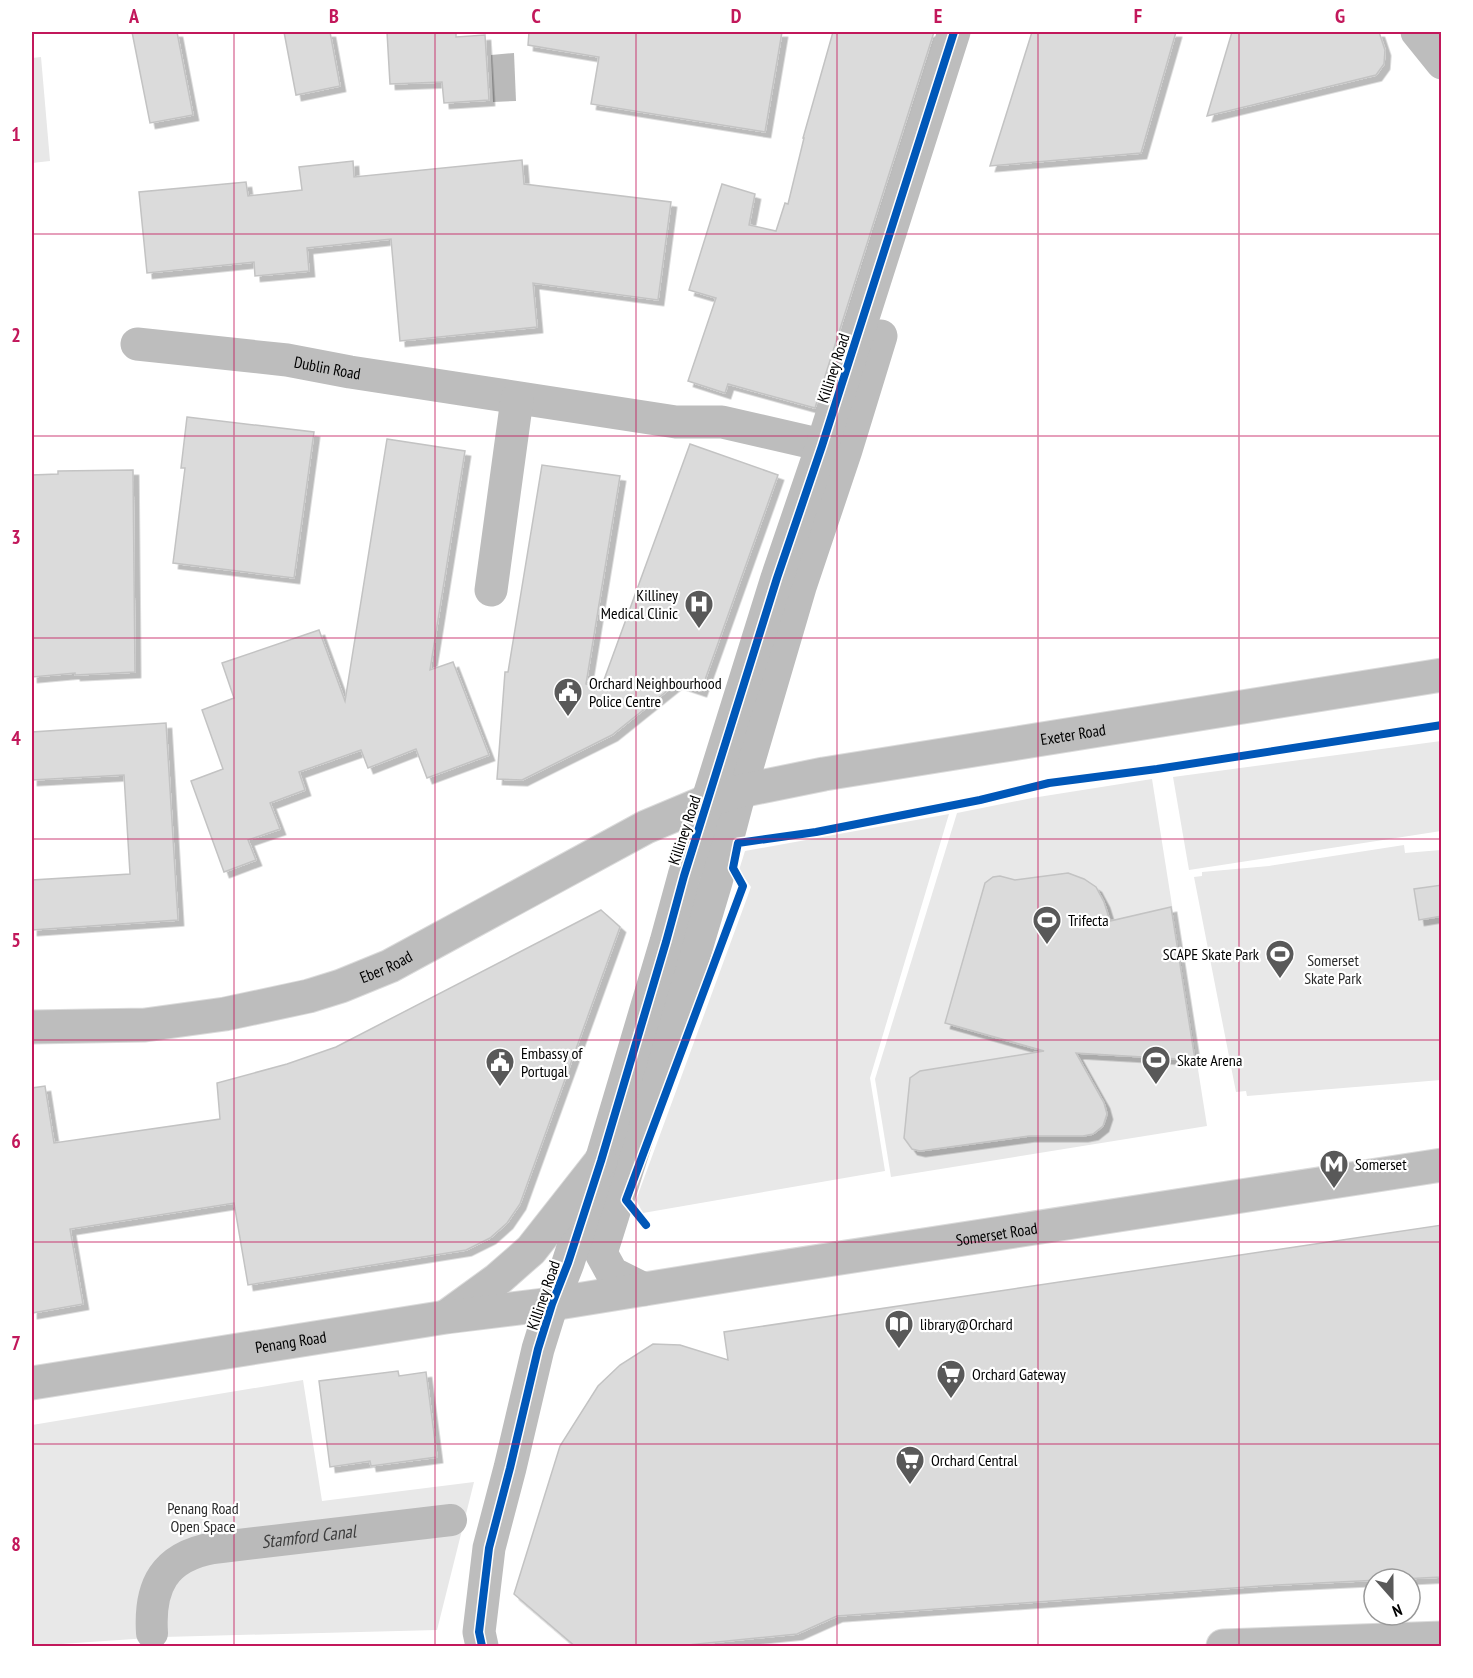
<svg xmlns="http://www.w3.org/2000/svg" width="1473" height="1678" viewBox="0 0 1473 1678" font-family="'PT Sans Narrow',sans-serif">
  <defs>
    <filter id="shadow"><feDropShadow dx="5.5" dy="5.5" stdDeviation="0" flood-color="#0004"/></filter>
  </defs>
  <rect width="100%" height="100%" fill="#fff"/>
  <g fill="#e8e8e8">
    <polygon points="41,57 50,161 32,163 32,58"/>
    <polygon points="1441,741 1441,831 1189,870 1173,777"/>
    <polygon points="1152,779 1207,1126 891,1177 875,1079 957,813 1032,798"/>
    <polygon points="949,814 870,1078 885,1171 643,1213 636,1200 751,887 739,870 745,851"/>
    <polygon points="1404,845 1405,853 1441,850 1441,1080 1247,1096 1246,1091 1236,1092 1194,877 1202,876 1202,872 1269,866"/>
    <polygon points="303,1380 322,1501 474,1482 437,1630 163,1637 32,1646 32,1425"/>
  </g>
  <polygon fill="#bababa" points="514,53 516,101 493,102 491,55"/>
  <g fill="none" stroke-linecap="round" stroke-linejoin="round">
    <path stroke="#bababa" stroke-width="32" id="s1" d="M152,1633c-3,-47 12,-76 61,-85l238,-28"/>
  </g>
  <g fill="#dbdbdb" stroke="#c3c3c3" stroke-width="1.5" filter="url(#shadow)">
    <polygon points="132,32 177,32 193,115 150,123"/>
    <polygon points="284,32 330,32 340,86 296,95"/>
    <polygon points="387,32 456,32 456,37 485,35 489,100 444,103 442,82 390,84"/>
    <polygon points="529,32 782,32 765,132 591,104 599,57 528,45"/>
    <polygon points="833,32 934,32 815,408 728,384 725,393 688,381 716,298 689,290 722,184 755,194 749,225 776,231 785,203 788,204 804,138 803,138"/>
    <polygon points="1032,32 1176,32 1141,153 990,166"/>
    <polygon points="1232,32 1379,32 1385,50 1384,64 1376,75 1207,116"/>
    <polygon points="522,160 524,184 671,202 658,300 533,283 537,327 400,341 391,239 307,248 309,271 255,276 254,262 147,273 139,192 246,182 248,196 302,190 299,167 353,161 354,177"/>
    <polygon points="187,417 314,432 294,578 173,563 185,468 181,468"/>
    <polygon points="387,439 465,451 430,670 453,662 489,755 427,778 416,749 368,768 361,750 299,772 305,790 270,803 280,829 248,840 256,860 224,872 191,781 223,769 202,710 234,698 222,663 319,630 345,701"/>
    <polygon points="690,444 778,475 701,691 677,683 612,735 522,780 497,779 505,672 508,672 542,465 620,476 586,684 601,688"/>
    <polygon points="133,470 135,672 75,675 75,673 32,677 32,475 58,474 58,471"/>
    <polygon points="166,723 178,920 32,930 32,880 130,874 124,775 32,780 32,732"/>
    <polygon points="1068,873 1084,879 1096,887 1104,902 1110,921 1171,907 1195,1060 1076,1053 1104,1103 1107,1114 1103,1126 1093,1134 1083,1136 1029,1136 920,1151 912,1149 904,1138 910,1078 920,1071 1044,1051 945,1023 985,883 993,877 1000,876 1015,880"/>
    <polygon points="1442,885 1442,916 1419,920 1414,889"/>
    <polygon points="601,910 620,927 520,1204 507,1223 490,1238 466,1250 248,1285 234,1203 70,1229 83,1304 32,1313 32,1088 45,1086 54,1143 220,1119 217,1083 287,1064 336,1047"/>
    <polygon points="1442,1225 1442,1577 1277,1585 837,1616 797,1634 668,1647 576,1647 514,1594 560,1446 598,1386 620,1365 653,1344 680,1345 728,1360 724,1332"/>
    <polygon points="398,1371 399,1376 426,1372 437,1457 371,1466 370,1461 330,1467 319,1381"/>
  </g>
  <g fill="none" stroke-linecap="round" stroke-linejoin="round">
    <g stroke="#dbdbdb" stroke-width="35">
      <g id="major">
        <path id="s3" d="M32,1027l113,-2 80,-11 84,-18 32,-10 49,-20 256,-139 62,-26 32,-10 84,-17 618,-99"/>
        <polyline points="447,1316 498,1279 531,1250 601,1161"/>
        <path id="s4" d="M32,1383l414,-66 106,-13 204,-33 686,-106"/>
        <polyline points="1223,1646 1442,1638"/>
      </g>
    </g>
    <g stroke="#bdbdbd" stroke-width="33">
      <polyline points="1417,32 1442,63"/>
      <path id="s2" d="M137,344l150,16 63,12 326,50h46l122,28"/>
      <polyline points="491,590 517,399"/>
      <polyline points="644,1289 612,1273 601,1253 683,992 716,882 740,791 800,587 846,450 881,336"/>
      <polyline points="482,1646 479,1632 489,1548 510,1468 538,1349 552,1304 568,1263 601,1161 666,942 684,876 777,578 822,446 954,32"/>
    </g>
    <use href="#major" stroke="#bdbdbd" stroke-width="33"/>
    <g stroke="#fff" stroke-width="11">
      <g id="cycleway">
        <polyline points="646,1225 626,1200 743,886 733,868 738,843 816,832 980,800 1049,783 1157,769 1442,725"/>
        <polyline points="482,1646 479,1632 489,1548 510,1468 538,1349 552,1304 568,1263 601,1161 666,942 684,876 777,578 822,446 954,32"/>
      </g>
    </g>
    <use href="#cycleway" stroke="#0057b8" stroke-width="8"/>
  </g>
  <path fill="none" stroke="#c2185b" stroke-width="1.5" stroke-opacity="0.55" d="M234,32v1614M435,32v1614M636,32v1614M837,32v1614M1038,32v1614M1239,32v1614M32,234h1410M32,436h1410M32,638h1410M32,839h1410M32,1040h1410M32,1242h1410M32,1444h1410"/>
  <defs>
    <g id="hospital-pin" transform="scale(1.5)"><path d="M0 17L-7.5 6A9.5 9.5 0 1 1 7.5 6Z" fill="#595959" stroke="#fff"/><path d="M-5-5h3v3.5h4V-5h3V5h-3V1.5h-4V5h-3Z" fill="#fff"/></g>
    <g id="civic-pin" transform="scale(1.5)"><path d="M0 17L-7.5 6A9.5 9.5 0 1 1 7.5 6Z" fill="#595959" stroke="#fff"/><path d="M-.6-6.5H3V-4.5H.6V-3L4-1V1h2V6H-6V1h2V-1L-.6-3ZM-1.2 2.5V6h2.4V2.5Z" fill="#fff"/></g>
    <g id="stadium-pin" transform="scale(1.5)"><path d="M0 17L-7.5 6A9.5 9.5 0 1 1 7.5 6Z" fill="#595959" stroke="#fff"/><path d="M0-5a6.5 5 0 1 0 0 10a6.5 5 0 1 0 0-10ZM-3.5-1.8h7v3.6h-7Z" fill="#fff"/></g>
    <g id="metro-pin" transform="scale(1.5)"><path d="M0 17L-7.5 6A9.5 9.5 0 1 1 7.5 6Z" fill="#595959" stroke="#fff"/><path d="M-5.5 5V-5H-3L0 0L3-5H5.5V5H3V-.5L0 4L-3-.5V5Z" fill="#fff"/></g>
    <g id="library-pin" transform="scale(1.5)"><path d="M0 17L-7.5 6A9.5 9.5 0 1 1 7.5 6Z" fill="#595959" stroke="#fff"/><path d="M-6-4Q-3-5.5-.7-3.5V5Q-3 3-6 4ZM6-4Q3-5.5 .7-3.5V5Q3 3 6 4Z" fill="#fff"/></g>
    <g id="supermarket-pin" transform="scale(1.5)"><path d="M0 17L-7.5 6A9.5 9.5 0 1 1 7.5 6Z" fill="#595959" stroke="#fff"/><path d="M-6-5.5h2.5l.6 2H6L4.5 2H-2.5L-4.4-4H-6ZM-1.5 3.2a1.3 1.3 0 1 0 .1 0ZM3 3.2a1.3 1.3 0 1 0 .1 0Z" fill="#fff"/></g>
  </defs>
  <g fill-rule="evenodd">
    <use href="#hospital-pin" x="699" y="604"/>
    <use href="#civic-pin" x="568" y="692"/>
    <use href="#stadium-pin" x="1047" y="920"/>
    <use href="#stadium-pin" x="1280" y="954"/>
    <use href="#stadium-pin" x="1156" y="1060"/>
    <use href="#civic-pin" x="500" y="1062"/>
    <use href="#metro-pin" x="1334" y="1164"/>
    <use href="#library-pin" x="899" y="1324"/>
    <use href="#supermarket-pin" x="951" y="1374"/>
    <use href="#supermarket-pin" x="910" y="1460"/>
  </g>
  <g text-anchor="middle" stroke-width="4.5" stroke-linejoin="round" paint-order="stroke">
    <g font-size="16" fill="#000" stroke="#fff">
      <text dy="6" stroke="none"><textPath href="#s2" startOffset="192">Dublin Road</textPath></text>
      <text transform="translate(833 368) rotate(-72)" y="6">Killiney Road</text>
      <text dy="6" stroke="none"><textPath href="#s3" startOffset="1096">Exeter Road</textPath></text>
      <text transform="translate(684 830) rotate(-72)" y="6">Killiney Road</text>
      <text dy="6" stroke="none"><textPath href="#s3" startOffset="362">Eber Road</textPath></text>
      <text dy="6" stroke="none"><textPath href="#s4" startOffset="976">Somerset Road</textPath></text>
      <text transform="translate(543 1295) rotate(-71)" y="6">Killiney Road</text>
      <text dy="6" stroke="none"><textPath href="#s4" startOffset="262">Penang Road</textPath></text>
    </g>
    <g font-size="16" fill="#000" stroke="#fff" text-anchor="start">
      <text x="678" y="601" text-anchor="end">Killiney<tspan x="678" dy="18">Medical Clinic</tspan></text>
      <text x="589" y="689">Orchard Neighbourhood<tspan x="589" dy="18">Police Centre</tspan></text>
      <text x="1068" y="926">Trifecta</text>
      <text x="1259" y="960" text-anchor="end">SCAPE Skate Park</text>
      <text x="521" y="1059">Embassy of<tspan x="521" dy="18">Portugal</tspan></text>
      <text x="1177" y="1066">Skate Arena</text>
      <text x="1355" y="1170">Somerset</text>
      <text x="920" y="1330">library@Orchard</text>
      <text x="972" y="1380">Orchard Gateway</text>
      <text x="931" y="1466">Orchard Central</text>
    </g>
    <g font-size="16" fill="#2c2c2c" stroke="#fff">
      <text x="1333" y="966">Somerset<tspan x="1333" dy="18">Skate Park</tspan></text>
      <text x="203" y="1514">Penang Road<tspan x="203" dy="18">Open Space</tspan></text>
    </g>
    <g font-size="18" font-style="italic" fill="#3d3d3d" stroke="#fff">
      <text dy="6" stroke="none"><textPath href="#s1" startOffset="214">Stamford Canal</textPath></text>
    </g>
  </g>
  <rect width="1473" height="1678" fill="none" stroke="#ffffff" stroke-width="66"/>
  <g transform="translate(1392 1597) rotate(159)"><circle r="28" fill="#ffffff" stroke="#999999" stroke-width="1.5"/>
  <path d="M0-4.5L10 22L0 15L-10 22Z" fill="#595959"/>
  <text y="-9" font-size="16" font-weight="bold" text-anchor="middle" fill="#000000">N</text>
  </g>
  <rect x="33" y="33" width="1407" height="1612" fill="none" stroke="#c2185b" stroke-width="2"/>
  <g font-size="20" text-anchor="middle" font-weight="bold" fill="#c2185b">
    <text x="134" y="23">A</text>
    <text x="334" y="23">B</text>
    <text x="536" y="23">C</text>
    <text x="736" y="23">D</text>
    <text x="938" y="23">E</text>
    <text x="1138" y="23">F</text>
    <text x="1340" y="23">G</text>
    <text x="16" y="141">1</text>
    <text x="16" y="342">2</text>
    <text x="16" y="544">3</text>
    <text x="16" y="745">4</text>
    <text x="16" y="947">5</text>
    <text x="16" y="1148">6</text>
    <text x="16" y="1350">7</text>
    <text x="16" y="1551">8</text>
  </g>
</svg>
